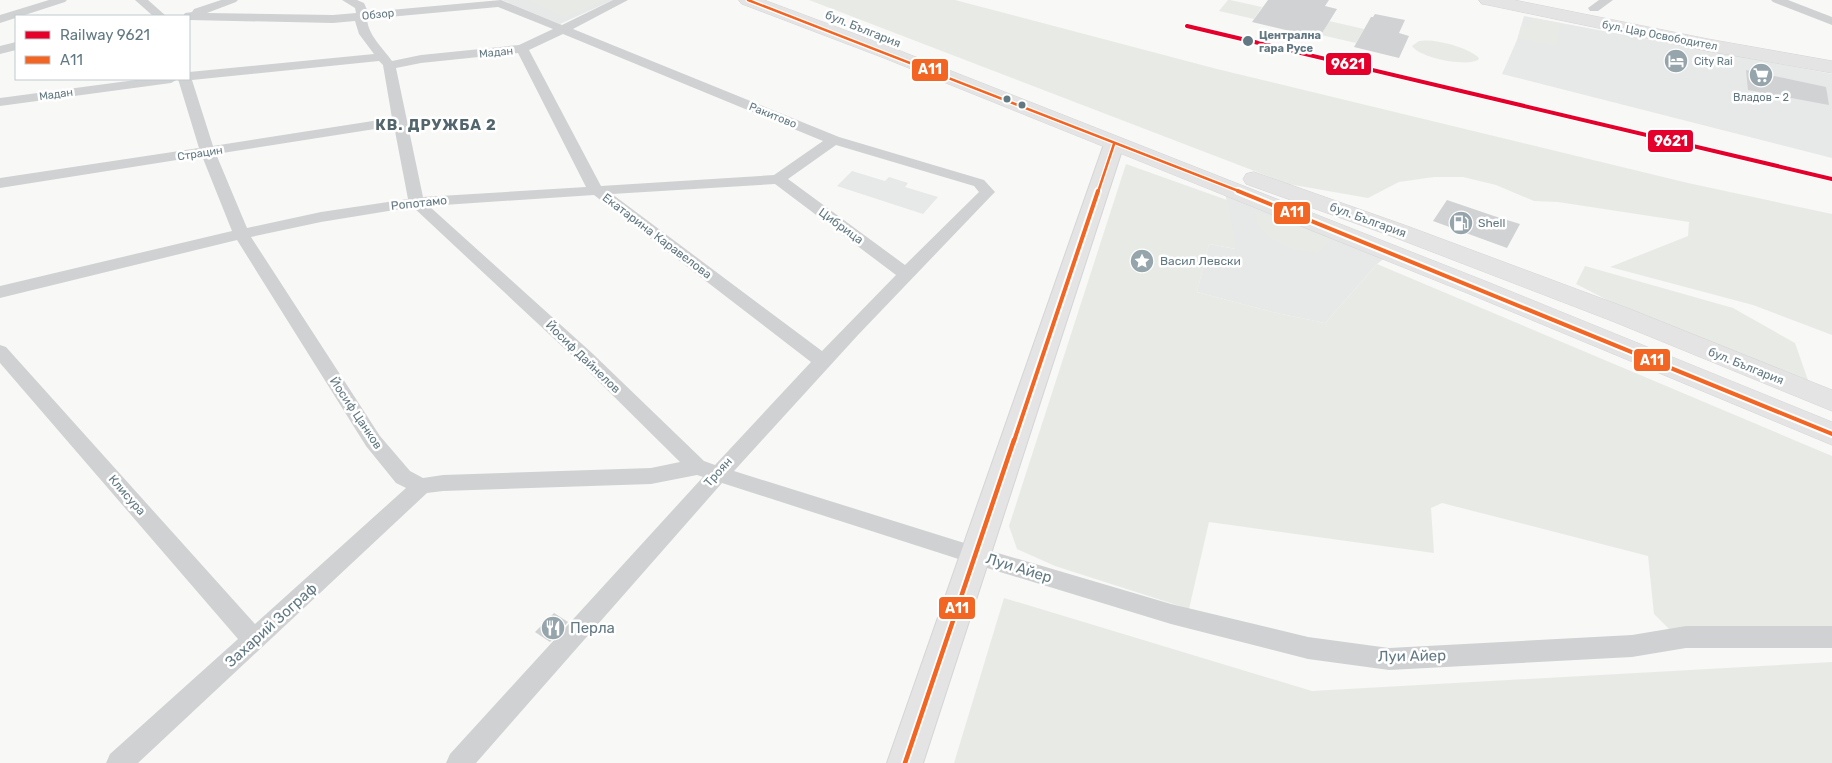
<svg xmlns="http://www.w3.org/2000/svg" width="1832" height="763" viewBox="0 0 1832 763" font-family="Rubik,sans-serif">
  <rect width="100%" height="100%" fill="#f8f8f7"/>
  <g fill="#e7e8e8">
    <polygon points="502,0 613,0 560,24"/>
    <polygon points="1524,16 1832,74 1832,158 1502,74 1517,40"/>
    <polygon points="852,171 885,181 889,177 908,183 905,187 938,197 923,214 837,186"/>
    <polygon points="1224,187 1391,253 1377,264 1325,323 1277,313 1197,292 1209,244 1235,249"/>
  </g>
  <g fill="#e8ebe5">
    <polygon points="529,0 604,0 565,17"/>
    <polygon points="809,0 955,0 1217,69 1688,183 1832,214 1832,335 1753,305 1610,267 1688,236 1689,222 1558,202 1534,201 1496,185 1463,177 1434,177 1399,182 1368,198 1288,184"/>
    <polygon points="1228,0 1230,0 1262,7 1254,19 1219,11"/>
    <polygon points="1533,18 1559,23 1557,46 1518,38 1521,26 1530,28"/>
    <polygon points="1329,21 1364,29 1356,43 1321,35"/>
    <path d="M1419,41c14,-3 49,6 60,17l-1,2c-12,7 -58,-2 -66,-14z"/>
    <polygon points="1126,164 1227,200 1236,249 1209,244 1197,292 1277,313 1325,323 1377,264 1832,456 1832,634 1672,632 1654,614 1648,556 1442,503 1431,508 1434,553 1209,522 1189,609 1055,566 1017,549 1009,526"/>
    <polygon points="1255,211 1331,239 1317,253 1292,249 1272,239 1259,226"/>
    <polygon points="1585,266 1733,308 1795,343 1809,383 1617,305 1576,284"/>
    <polygon points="1004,598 1312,691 1832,662 1832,763 954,763"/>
  </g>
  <g fill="#d0d2d3">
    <polygon points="1268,0 1329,0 1325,6 1337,9 1319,38 1252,22"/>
    <polygon points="1375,14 1405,20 1399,33 1409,36 1399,58 1354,47 1371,17 1373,17"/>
    <polygon points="1746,70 1826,87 1829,105 1748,90"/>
    <polygon points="1447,200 1494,216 1520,224 1507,248 1433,221"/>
    <polygon points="554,613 568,622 550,642 535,632"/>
  </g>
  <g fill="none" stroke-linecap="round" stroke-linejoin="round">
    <g stroke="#d4d5d5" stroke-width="2">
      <polygon id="secondary" points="1114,138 1121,140 1124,144 923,763 887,763 1104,144 1107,140"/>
    </g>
    <g stroke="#d4d5d5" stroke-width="1">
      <polygon id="primary" points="1479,0 1514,0 1708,39 1832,61 1832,73 1708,51 1488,5 1482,4"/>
    </g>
    <g stroke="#d4d5d5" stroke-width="1">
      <g id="trunk">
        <polygon points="739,0 764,0 898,50 1485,281 1832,422 1832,445 1467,293 884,58 742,4"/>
        <polygon points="1254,172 1407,226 1630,309 1832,390 1832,411 1612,321 1391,236 1246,184 1243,179 1246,174"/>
      </g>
    </g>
    <g fill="#d0d1d2" fill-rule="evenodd">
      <polygon points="49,0 67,0 65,2 0,23 0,15"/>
      <polygon points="135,0 148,0 166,16 153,16"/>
      <path d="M221,0h17l-2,2 -29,11 126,2 23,-2 -1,-5 -13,-8h15l7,3 4,9 133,-12 61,25 51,-25h15l-55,29 266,108 145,43 11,12 -3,3 -134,140 -124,136 240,75 197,58 137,33 81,11 243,-13 54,-9h146v22h-146l-54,9 -243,13 -81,-11 -137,-35 -197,-60 -252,-81 -246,280h-30l4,-9 253,-277 -6,-2 -46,9 -208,7 -16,2 -289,270h-32l4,-9 128,-115 -238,-276v-18l6,2 249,277 151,-136 -10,-5 -30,-37 -129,-206 -237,58v-12l232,-55 -30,-75 -202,32v-10l199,-30 -21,-69h11v-7l185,-18 -15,-20 -4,-13 -22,2 -144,-3v-4h-6l2,-3 7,-1 2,-3zM498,7l55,22 -34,16 -98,10 -29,6c-9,-13 -24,-26 -25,-42zM563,34l260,107 -49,34 -173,11 -72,-136zM518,53l68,134 -163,10 -27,-129 25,-5zM379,61l4,4 9,53 -179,28 -21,-66zM394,126l14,73 -87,13 -74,16 -31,-74zM836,145l138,41 5,6 -74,73 -117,-86zM775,184l121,91 -74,76 -210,-157zM594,195l217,167 -96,103 -11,-4 -112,-108 -163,-147zM413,207l167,156 100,99 -29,6 -208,7 -20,3 -13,-7 -30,-35 -129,-199 70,-15z"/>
      <polygon points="1599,0 1613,0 1598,11 1590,11 1588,8"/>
      <polygon points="1771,0 1788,0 1832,17 1832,25 1773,2"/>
      <polygon points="16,42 16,50 0,54 0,46"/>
      <polygon points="143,79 178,79 171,83 0,106 0,98"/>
    </g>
    <use href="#secondary" fill="#e3e4e3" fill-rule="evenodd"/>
    <use href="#primary" fill="#e3e4e3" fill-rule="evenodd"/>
    <use href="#trunk" fill="#e3e4e3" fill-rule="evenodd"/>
    <g stroke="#fff" stroke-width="5">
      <g id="bus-1-far2">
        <polyline points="748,0 1241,192"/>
        <polyline points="1098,192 1114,144"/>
      </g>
    </g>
    <g stroke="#fff" stroke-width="8">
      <g id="bus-1-far1">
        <polyline points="1238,191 1832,434"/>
        <polyline points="1014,441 1098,191"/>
      </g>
    </g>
    <g stroke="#fff" stroke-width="8">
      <polyline id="bus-1" points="905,763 1014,440"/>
    </g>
    <use href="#bus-1-far2" stroke="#f26522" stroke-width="2.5"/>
    <use href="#bus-1-far1" stroke="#f26522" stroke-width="4"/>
    <use href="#bus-1" stroke="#f26522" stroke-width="4.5"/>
    <g stroke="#fff" stroke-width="6">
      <polyline id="rail-1" points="1187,26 1832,179"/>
    </g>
    <use href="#rail-1" stroke="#e4002b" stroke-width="4"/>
  </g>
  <defs>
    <g id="hotel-disc" transform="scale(1.25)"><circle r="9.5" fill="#96a5ac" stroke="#fff"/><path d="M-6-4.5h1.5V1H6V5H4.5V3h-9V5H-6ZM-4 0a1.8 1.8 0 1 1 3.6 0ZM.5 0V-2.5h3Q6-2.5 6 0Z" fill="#fff"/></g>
    <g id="supermarket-disc" transform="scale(1.25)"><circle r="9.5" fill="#96a5ac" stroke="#fff"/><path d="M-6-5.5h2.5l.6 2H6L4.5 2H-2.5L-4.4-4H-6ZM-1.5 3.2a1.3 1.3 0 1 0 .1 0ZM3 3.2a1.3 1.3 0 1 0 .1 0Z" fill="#fff"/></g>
    <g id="fuel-disc" transform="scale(1.25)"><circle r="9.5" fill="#96a5ac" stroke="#fff"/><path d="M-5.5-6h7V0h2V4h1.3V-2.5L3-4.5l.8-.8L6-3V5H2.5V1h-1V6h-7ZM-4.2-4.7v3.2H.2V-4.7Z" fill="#fff"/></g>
    <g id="sight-disc" transform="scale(1.25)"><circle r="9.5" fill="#96a5ac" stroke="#fff"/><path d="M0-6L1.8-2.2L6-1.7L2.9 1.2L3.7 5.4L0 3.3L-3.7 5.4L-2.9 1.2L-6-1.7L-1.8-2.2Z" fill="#fff"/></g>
    <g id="restaurant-disc" transform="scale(1.25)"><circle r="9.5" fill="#96a5ac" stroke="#fff"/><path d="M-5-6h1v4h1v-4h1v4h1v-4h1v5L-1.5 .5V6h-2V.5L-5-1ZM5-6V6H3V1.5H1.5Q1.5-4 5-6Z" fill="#fff"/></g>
  </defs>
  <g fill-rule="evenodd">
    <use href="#hotel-disc" x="1676" y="61"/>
    <use href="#supermarket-disc" x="1761" y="75"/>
    <use href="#fuel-disc" x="1461" y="223"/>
    <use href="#sight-disc" x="1142" y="261"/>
    <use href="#restaurant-disc" x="553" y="628"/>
  </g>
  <g fill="#627983" stroke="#fff" stroke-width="2">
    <circle cx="1248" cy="41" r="6"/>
    <circle cx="1007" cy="99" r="4.5"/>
    <circle cx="1022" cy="105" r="4.5"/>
  </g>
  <g text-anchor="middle" stroke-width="5" stroke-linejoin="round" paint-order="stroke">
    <g font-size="11" fill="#627983" stroke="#fff">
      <text transform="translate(378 14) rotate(-6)" y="4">Обзор</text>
      <text transform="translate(1660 35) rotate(11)" y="4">бул. Цар Освободител</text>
      <text transform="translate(496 52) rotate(-6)" y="4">Мадан</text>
      <text transform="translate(56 94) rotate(-8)" y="4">Мадан</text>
      <text transform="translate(773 115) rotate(22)" y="4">Ракитово</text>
      <text transform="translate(200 153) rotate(-9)" y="4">Страцин</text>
    </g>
    <g font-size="11" font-weight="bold" fill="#627983" stroke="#fff" text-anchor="start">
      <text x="1259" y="39">Централна<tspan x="1259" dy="13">гара Русе</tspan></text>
    </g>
    <g font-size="11" fill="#627983" stroke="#fff" text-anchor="start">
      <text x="1694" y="65">City Rai</text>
      <text x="1761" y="101" text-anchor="middle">Владов - 2</text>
    </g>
    <g font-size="12" fill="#627983" stroke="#fff">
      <text transform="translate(863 29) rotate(22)" y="4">бул. България</text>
      <text transform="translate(419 203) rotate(-6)" y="4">Ропотамо</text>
      <text transform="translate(1368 220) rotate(20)" y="4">бул. България</text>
      <text transform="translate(841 226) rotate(36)" y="4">Цибрица</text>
      <text transform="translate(657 236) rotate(37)" y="4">Екатарина Каравелова</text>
      <text transform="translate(583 357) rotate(44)" y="4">Йосиф Дайнелов</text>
      <text transform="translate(1746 366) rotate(22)" y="4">бул. България</text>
      <text transform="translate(356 413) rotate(56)" y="4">Йосиф Цанков</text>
      <text transform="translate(718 472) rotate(-48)" y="4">Троян</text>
      <text transform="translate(127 495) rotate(49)" y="4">Клисура</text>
    </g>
    <g font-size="12" fill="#627983" stroke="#fff" text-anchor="start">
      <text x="1478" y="227">Shell</text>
      <text x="1160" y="265">Васил Левски</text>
    </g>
    <g font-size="15" font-weight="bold" letter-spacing="1" fill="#54666d" stroke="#fff">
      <text x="436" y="130">КВ. ДРУЖБА 2</text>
    </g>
    <g font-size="15" fill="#627983" stroke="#fff">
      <text transform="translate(1019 568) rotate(17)" y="5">Луи Айер</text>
      <text transform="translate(271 625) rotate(-42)" y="5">Захарий Зограф</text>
      <text transform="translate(1412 656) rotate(-1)" y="5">Луи Айер</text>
    </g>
    <g font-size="15" fill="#627983" stroke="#fff" text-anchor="start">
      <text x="570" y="633">Перла</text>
    </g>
  </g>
  <g stroke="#fff" stroke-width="2">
    <rect x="1325" y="52" width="47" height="24" rx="5" fill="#e4002b"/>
    <rect x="911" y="58" width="38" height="24" rx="5" fill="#f26522"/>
    <rect x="1647" y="129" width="47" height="24" rx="5" fill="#e4002b"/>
    <rect x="1273" y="201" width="38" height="24" rx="5" fill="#f26522"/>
    <rect x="1633" y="348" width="38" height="24" rx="5" fill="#f26522"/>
    <rect x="938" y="596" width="38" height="24" rx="5" fill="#f26522"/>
  </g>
  <g font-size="14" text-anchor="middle" font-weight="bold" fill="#fff">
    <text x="1348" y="69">9621</text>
    <text x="930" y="74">А11</text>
    <text x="1671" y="146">9621</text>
    <text x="1292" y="217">А11</text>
    <text x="1652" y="365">А11</text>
    <text x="957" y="613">А11</text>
  </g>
  <rect x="15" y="15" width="175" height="65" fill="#ffffff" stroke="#c0c9cd"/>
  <rect x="25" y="31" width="25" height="8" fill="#e4002b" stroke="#c0c9cd"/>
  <text x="60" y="40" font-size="15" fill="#627983">Railway 9621</text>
  <rect x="25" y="56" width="25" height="8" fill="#f26522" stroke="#c0c9cd"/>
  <text x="60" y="65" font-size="15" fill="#627983">А11</text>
</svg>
